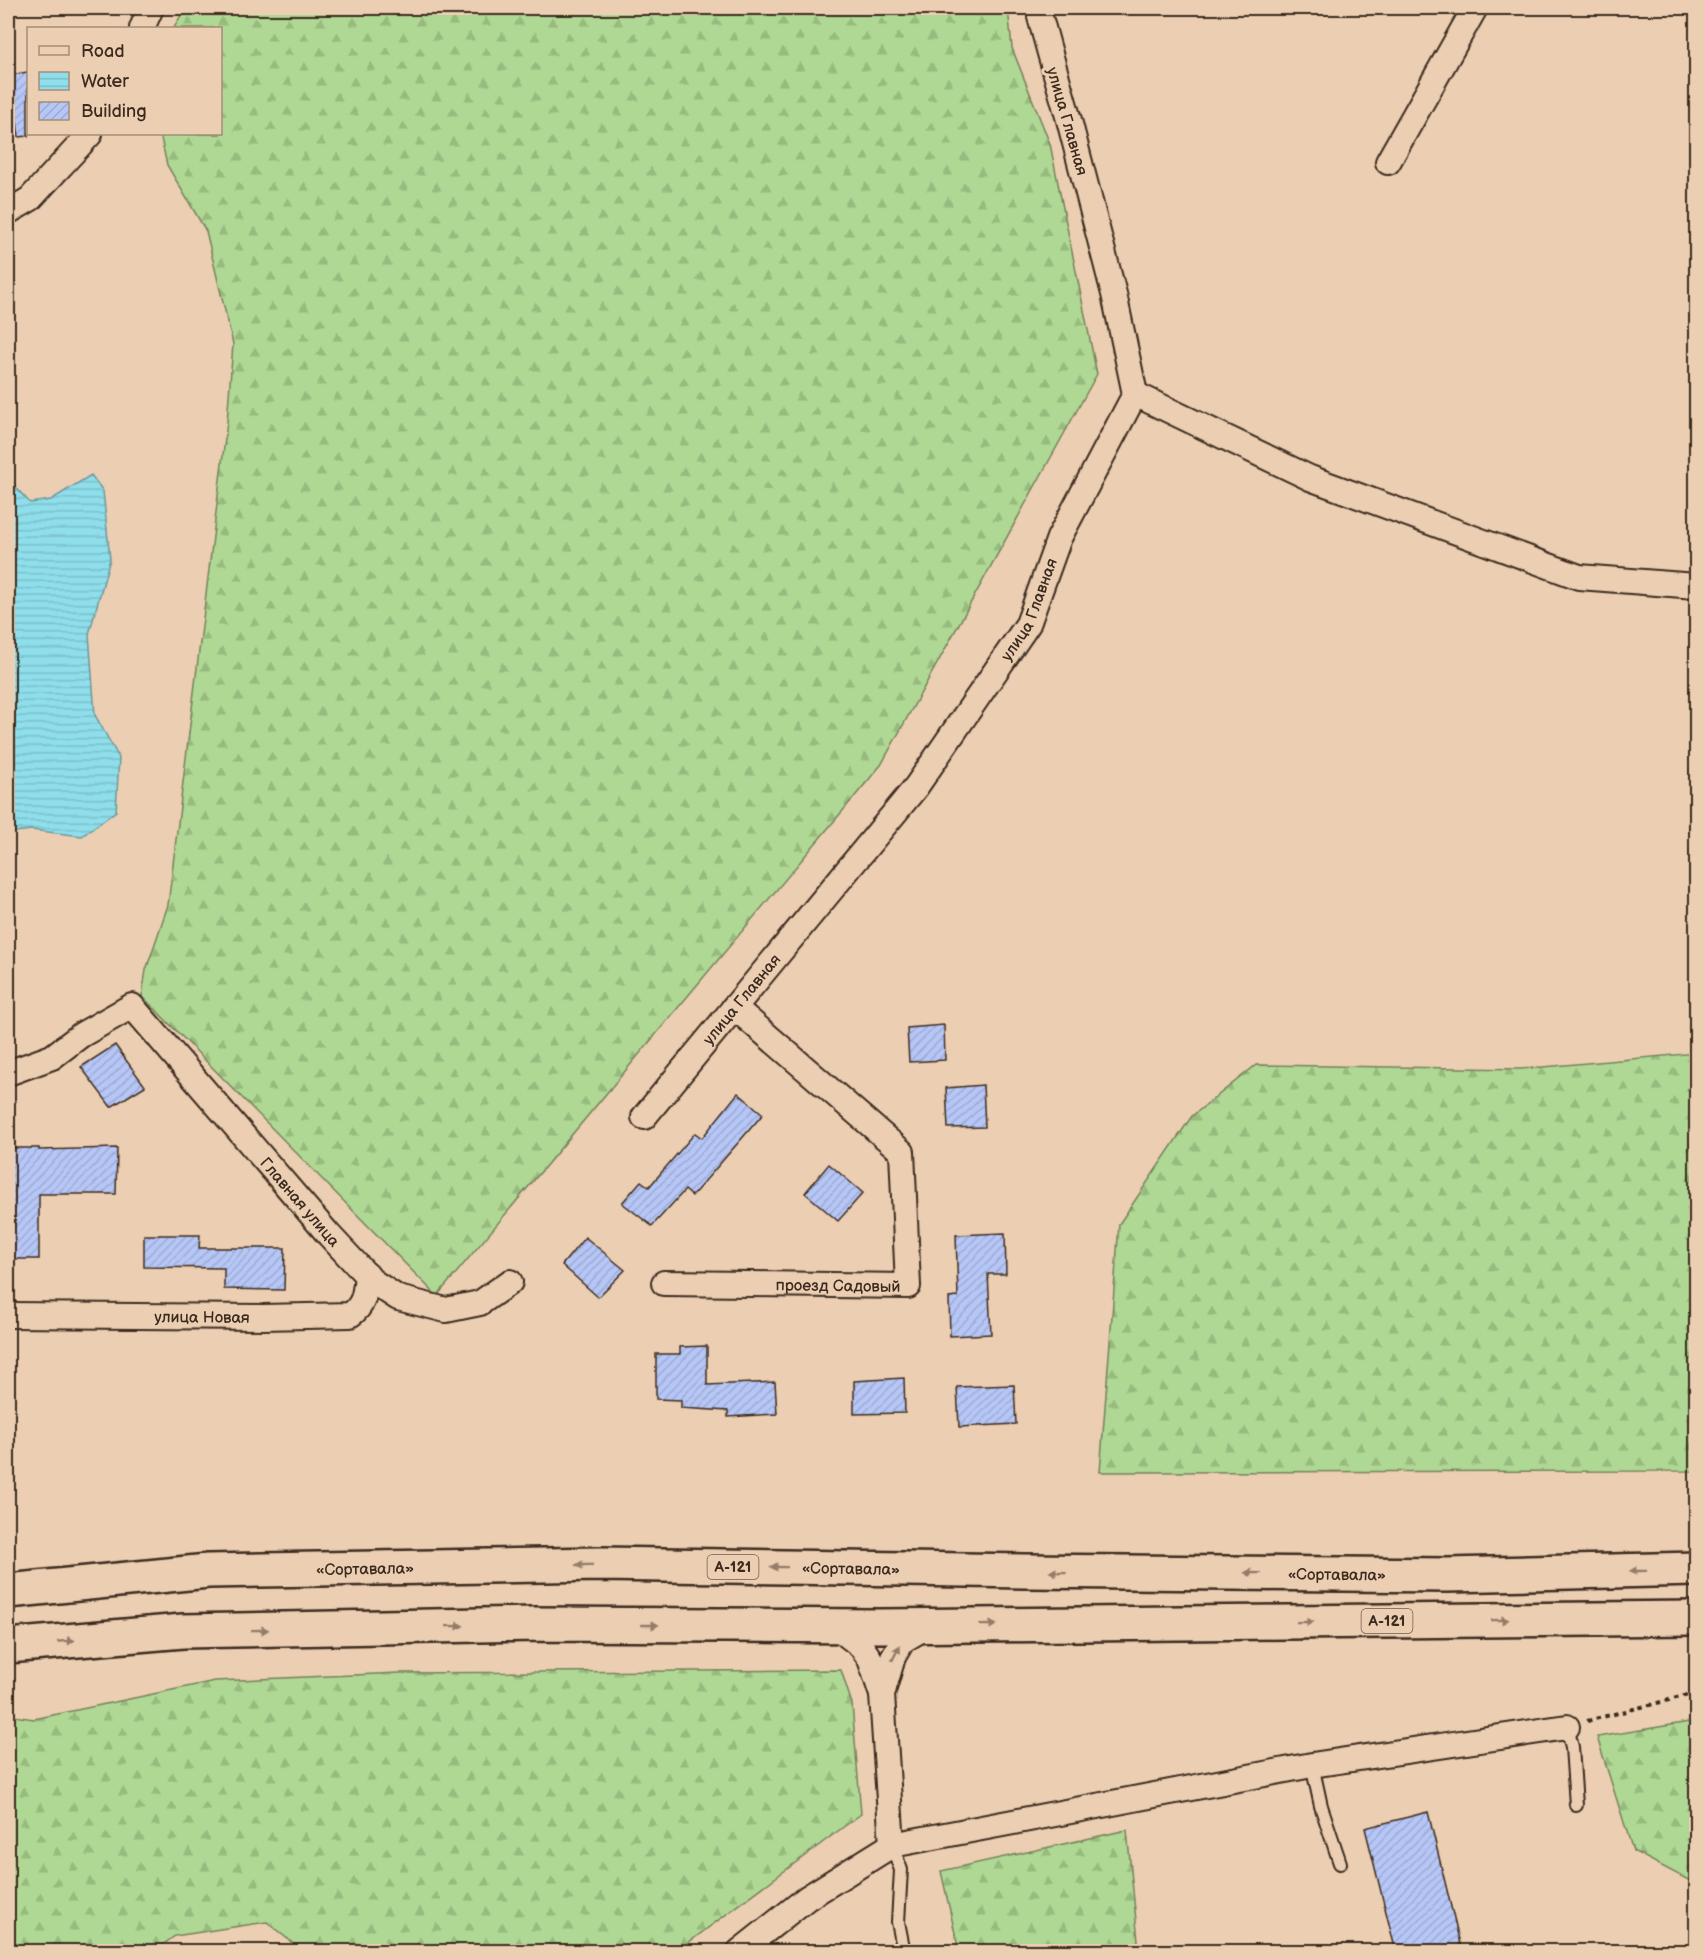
<svg xmlns="http://www.w3.org/2000/svg" width="1704" height="1959" viewBox="0 0 1704 1959" font-family="'Balsamiq Sans',sans-serif">
  <defs>
    <pattern id="forest-firs" width="22" height="20" patternUnits="userSpaceOnUse" patternTransform="scale(1.5)"><rect width="22" height="20" fill="#afd894"/><path d="M5 1l3.5 6h-7zM16 11l3.5 6h-7z" fill="#97ba7f"/></pattern>
    <pattern id="water-rules" width="6" height="5" patternUnits="userSpaceOnUse" patternTransform="scale(1.5)"><rect width="6" height="5" fill="#8edeeb"/><path d="M0 2.5h6" fill="none" stroke="#7bbfc9"/></pattern>
    <pattern id="building-hatch" width="6" height="6" patternUnits="userSpaceOnUse" patternTransform="scale(1.5)"><rect width="6" height="6" fill="#b6c6f6"/><path d="M-1 1l2-2M0 6l6-6M5 7l2-2" fill="none" stroke="#9daad2"/></pattern>
  </defs>
  <rect width="100%" height="100%" fill="#eccfb3"/>
  <filter id="ink" filterUnits="userSpaceOnUse"><feTurbulence type="fractalNoise" baseFrequency=".0167" numOctaves="2"/><feDisplacementMap in="SourceGraphic" scale="12" xChannelSelector="R" yChannelSelector="G"/><feConvolveMatrix kernelMatrix="1 2 1 2 8 2 1 2 1" color-interpolation-filters="sRGB"/></filter>
  <g filter="url(#ink)">
    <g fill="url(#forest-firs)" stroke="#758159" stroke-width="1.5">
      <polygon points="185,8 1008,8 1012,48 1050,144 1097,374 881,765 437,1296 142,996 146,970 168,905 227,422 233,344 206,231 167,165 160,134 220,134 220,28 174,28"/>
      <polygon points="1696,1053 1696,1471 1100,1472 1119,1224 1192,1116 1256,1065 1521,1069"/>
      <polygon points="841,1670 852,1704 861,1814 677,1951 302,1951 267,1922 175,1936 154,1951 8,1951 8,1715 34,1719 215,1681 400,1673"/>
      <polygon points="1696,1721 1696,1884 1633,1851 1597,1737"/>
      <polygon points="1127,1830 1139,1951 959,1951 941,1871"/>
    </g>
    <polygon fill="url(#water-rules)" stroke="#6d9699" stroke-width="1.5" points="91,475 103,491 110,559 89,634 95,715 119,758 116,811 82,836 31,830 8,833 8,487 10,481 30,503 51,500"/>
    <g fill="url(#building-hatch)" stroke="#3b2a1e" stroke-width="1.5">
      <polygon points="28,72 28,136 19,137 10,75"/>
      <polygon points="944,1025 945,1060 909,1062 907,1028"/>
      <polygon points="115,1045 145,1086 111,1107 81,1067"/>
      <polygon points="983,1085 985,1127 948,1128 946,1088"/>
      <polygon points="738,1093 763,1114 692,1196 685,1190 652,1226 622,1203 641,1181 649,1187 695,1133 702,1138"/>
      <polygon points="8,1148 39,1148 39,1150 117,1148 116,1194 39,1194 39,1259 8,1259"/>
      <polygon points="829,1164 863,1193 838,1221 805,1193"/>
      <polygon points="1005,1233 1006,1274 988,1274 991,1334 950,1336 949,1298 958,1297 956,1235"/>
      <polygon points="144,1235 200,1235 199,1248 285,1248 284,1290 224,1289 224,1268 144,1267"/>
      <polygon points="585,1237 625,1270 598,1297 562,1265"/>
      <polygon points="707,1346 707,1385 775,1382 777,1414 728,1417 728,1411 681,1408 681,1400 656,1399 656,1354 680,1354 680,1347"/>
      <polygon points="904,1378 905,1413 854,1414 854,1381"/>
      <polygon points="1014,1385 1016,1424 959,1427 957,1387"/>
      <polygon points="1428,1812 1462,1952 1396,1952 1365,1828"/>
    </g>
    <g fill="none" stroke-linecap="round" stroke-linejoin="round">
      <g stroke="#3b2a1e" stroke-width="16">
        <g id="service">
          <polyline points="1567,1727 1572,1747 1576,1805"/>
          <polyline points="1312,1765 1321,1806 1340,1863"/>
          <polyline points="892,1845 901,1870 898,1922 904,1952"/>
        </g>
      </g>
      <g stroke="#3b2a1e" stroke-width="28">
        <g id="minor">
          <polyline points="142,28 151,8"/>
          <polyline points="1388,162 1475,8"/>
          <polyline points="8,212 30,199 90,134"/>
          <polyline points="1135,394 1310,478 1579,577 1696,586"/>
          <path id="s1" d="M8,1073l44,-16 29,-22 51,-29 197,229 43,46 26,17 48,12 34,-7 30,-21"/>
          <path id="s2" d="M644,1117l272,-330 112,-163 31,-86 76,-144 -21,-100 -45,-174 -18,-63 -11,-40v-9"/>
          <path id="s3" d="M664,1283l244,3 -6,-134 -168,-145"/>
          <path id="s4" d="M8,1315l255,2 87,-2c15,-10 15,-23 17,-40"/>
          <polyline points="835,1626 861,1646 870,1659 882,1695 892,1845"/>
          <polyline points="882,1695 893,1657 903,1640 929,1625"/>
          <polyline points="739,1952 807,1898 892,1845 1312,1765 1567,1727"/>
        </g>
      </g>
      <g stroke="#3b2a1e" stroke-width="38">
        <g id="trunk">
          <path id="s5" d="M8,1591l200,-20 394,-7 423,7 423,4 248,-6"/>
          <polyline points="8,1646 183,1631 533,1624 880,1626 1696,1618"/>
        </g>
      </g>
      <polyline stroke="#3b2a1e" stroke-width="4" stroke-dasharray="4.5 4.5" stroke-linecap="butt" points="1587,1721 1696,1693"/>
      <use href="#service" stroke="#eccfb3" stroke-width="12"/>
      <use href="#minor" stroke="#eccfb3" stroke-width="24"/>
      <use href="#trunk" stroke="#eccfb3" stroke-width="33"/>
    </g>
    <defs><path id="oneway-solid" d="M-6-.8H1V-3.2L6.5 0L1 3.2V.8H-6Z" transform="scale(1.5)"/></defs>
    <g fill="#947c68">
      <use href="#oneway-solid" transform="translate(584 1565) rotate(179)"/>
      <use href="#oneway-solid" transform="translate(779 1567) rotate(-179)"/>
      <use href="#oneway-solid" transform="translate(1638 1571) rotate(179)"/>
      <use href="#oneway-solid" transform="translate(1058 1572) rotate(-179)"/>
      <use href="#oneway-solid" transform="translate(1253 1573) rotate(-179)"/>
      <use href="#oneway-solid" transform="translate(1500 1620) rotate(-1)"/>
      <use href="#oneway-solid" transform="translate(1305 1622) rotate(-1)"/>
      <use href="#oneway-solid" transform="translate(650 1625)"/>
      <use href="#oneway-solid" transform="translate(988 1625) rotate(-1)"/>
      <use href="#oneway-solid" transform="translate(455 1626) rotate(-1)"/>
      <use href="#oneway-solid" transform="translate(260 1630) rotate(-1)"/>
      <use href="#oneway-solid" transform="translate(66 1641) rotate(-5)"/>
      <use href="#oneway-solid" transform="translate(896 1653) rotate(-63)"/>
    </g>
  </g>
  <g text-anchor="middle" stroke-width="6" stroke-linejoin="round" paint-order="stroke">
    <g fill="#eccfb3" stroke="#705c4b" stroke-width="1.5">
      <rect x="707.5" y="1555" width="51" height="24" rx="4.5"/>
      <rect x="1361.5" y="1609" width="51" height="24" rx="4.5"/>
    </g>
    <g font-size="15" font-weight="bold" fill="#3b2a1e">
      <text x="733" y="1572">А-121</text>
      <text x="1387" y="1626">А-121</text>
    </g>
    <g font-size="16" fill="#3b2a1e" stroke="#eccfb3">
      <text transform="translate(1068 121) rotate(74)" y="6">улица Главная</text>
      <text dy="6" stroke="none"><textPath href="#s2" startOffset="639">улица Главная</textPath></text>
      <text dy="6" stroke="none"><textPath href="#s2" startOffset="153">улица Главная</textPath></text>
      <text dy="6" stroke="none"><textPath href="#s1" startOffset="400">Главная улица</textPath></text>
      <text dy="6" stroke="none"><textPath href="#s3" startOffset="174">проезд Садовый</textPath></text>
      <text dy="6" stroke="none"><textPath href="#s4" startOffset="194">улица Новая</textPath></text>
      <text dy="6" stroke="none"><textPath href="#s5" startOffset="358">«Сортавала»</textPath></text>
      <text dy="6" stroke="none"><textPath href="#s5" startOffset="844">«Сортавала»</textPath></text>
      <text dy="6" stroke="none"><textPath href="#s5" startOffset="1330">«Сортавала»</textPath></text>
    </g>
  </g>
  <rect width="1704" height="1959" fill="none" stroke="#eccfb3" stroke-width="30"/>
  <rect x="15" y="15" width="1674" height="1929" fill="none" stroke="#3b2a1e" stroke-width="2" filter="url(#ink)"/>
  <rect x="27" y="27" width="195" height="108" fill="#eccfb3" stroke="#a58d77" stroke-width="1.5"/>
  <rect x="39" y="46" width="30" height="9" fill="#eccfb3" stroke="#a58d77" stroke-width="1.5"/>
  <text x="81" y="57" font-size="18" fill="#3b2a1e">Road</text>
  <rect x="39" y="72" width="30" height="18" fill="url(#water-rules)" stroke="#a58d77" stroke-width="1.5"/>
  <text x="81" y="87" font-size="18" fill="#3b2a1e">Water</text>
  <rect x="39" y="102" width="30" height="18" fill="url(#building-hatch)" stroke="#a58d77" stroke-width="1.5"/>
  <text x="81" y="117" font-size="18" fill="#3b2a1e">Building</text>
</svg>
